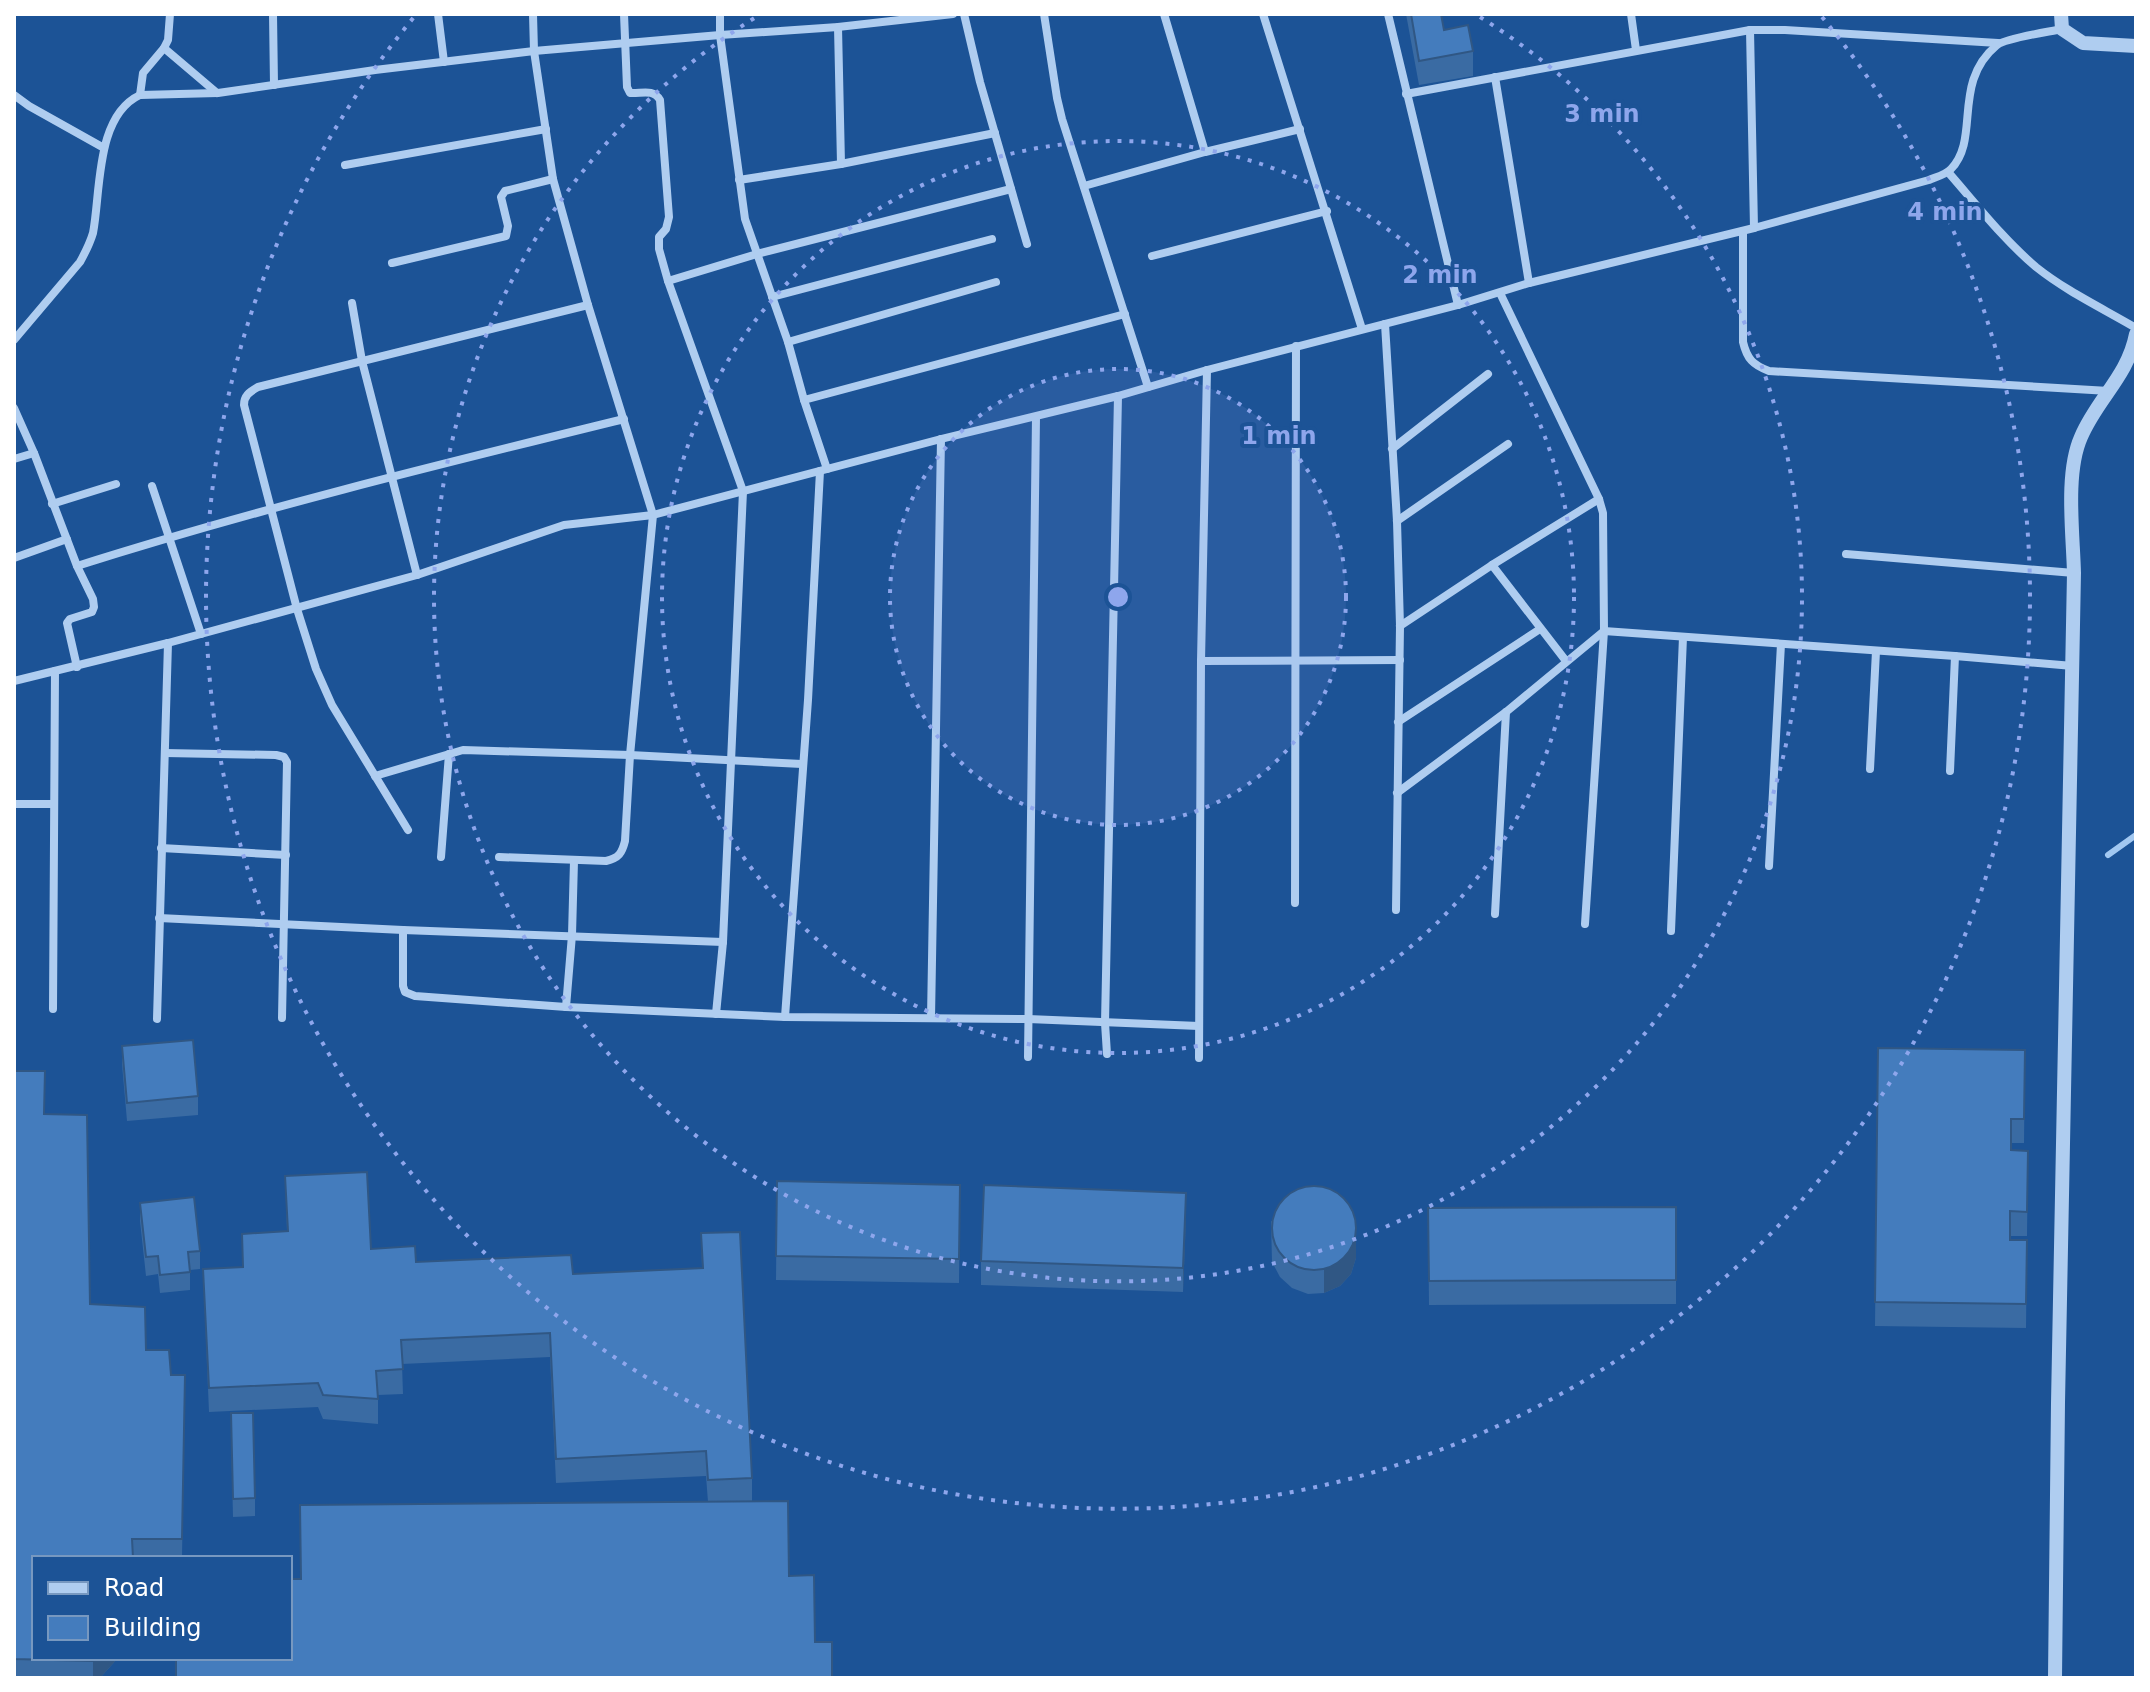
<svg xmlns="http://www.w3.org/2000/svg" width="2150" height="1692" viewBox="0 0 2150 1692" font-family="'DejaVu Sans',sans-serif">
  <rect width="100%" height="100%" fill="#1c5396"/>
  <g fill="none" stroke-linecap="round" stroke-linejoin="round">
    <polyline stroke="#a2c8f1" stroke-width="6" points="2108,855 2136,835"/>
    <g stroke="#afcdf0" stroke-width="8">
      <polyline points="273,14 274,85"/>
      <polyline points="438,14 444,62"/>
      <path d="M624,14l3,73 3,6c11,1 23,-5 30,7l9,117 -3,12 -7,8v12l9,32 75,210 -20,451 -7,72"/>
      <polyline points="720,14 720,35 745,219 788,342 804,400 827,469"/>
      <polyline points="964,14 980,82 1027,244"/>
      <polyline points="1044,14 1057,98 1062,119 1148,387"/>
      <polyline points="1164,14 1205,152"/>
      <polyline points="1263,14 1362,329"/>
      <polyline points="1388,14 1458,305"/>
      <polyline points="1631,14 1636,50"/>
      <polyline points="838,27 841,164"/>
      <polyline points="1750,30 1754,228"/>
      <polyline points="164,48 217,93"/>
      <polyline points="1495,77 1529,283"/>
      <polyline points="1406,94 1750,30 1785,30 1998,43"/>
      <polyline points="14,95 29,106 104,148"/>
      <polyline points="140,95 143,73 164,48 168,40 170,14"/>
      <polyline points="345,165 546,129"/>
      <path d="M1948,172c28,32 55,67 88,95 30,24 66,41 100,61"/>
      <polyline points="739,180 841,164 995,133"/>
      <polyline points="1084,186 1205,152 1300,129"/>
      <path d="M1743,231v111c4,17 10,23 26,29l340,20"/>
      <polyline points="1152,256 1327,211"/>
      <polyline points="392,263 506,236 508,226 501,197 505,191 553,179"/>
      <polyline points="668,281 757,254 1011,189"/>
      <polyline points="1500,293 1599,499 1603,513 1604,631 1585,924"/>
      <polyline points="772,297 992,239"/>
      <polyline points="352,303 362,361 417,575"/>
      <polyline points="1385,324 1397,521 1400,626 1396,910"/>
      <path d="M14,340l66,-78c5,-9 10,-19 13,-29 8,-41 2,-117 47,-138l78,-2 157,-23 159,-19 186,-16 118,-8 115,-13"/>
      <polyline points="788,342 996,282"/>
      <polyline points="804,400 1125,314"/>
      <polyline points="14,408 34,453 77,566 93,599 94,607 92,612 70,619 67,623 77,667"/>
      <polyline points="1392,449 1488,374"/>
      <polyline points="14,459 34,453"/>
      <polyline points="152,486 201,634"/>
      <polyline points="52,504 116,484"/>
      <polyline points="1397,521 1508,444"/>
      <polyline points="1846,554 2074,573"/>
      <polyline points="14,558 67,539"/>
      <polyline points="1492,565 1566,661"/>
      <path d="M77,566c180,-57 364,-102 547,-147"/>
      <polyline points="1400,626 1492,565 1599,499"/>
      <polyline points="1201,661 1400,660"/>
      <path d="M14,681l154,-38 249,-68 147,-50 89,-10 288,-76 177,-43 89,-26 251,-65 71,-22 225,-55 175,-48c7,-3 16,-5 22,-11 30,-31 0,-86 46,-124 9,-7 51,-13 65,-16"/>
      <polyline points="1398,722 1540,629"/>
      <polyline points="165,753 276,755 284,757 287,762 282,1018"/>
      <polyline points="1870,769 1876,651"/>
      <polyline points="1950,771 1955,656"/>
      <polyline points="375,776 463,750 630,755 802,764"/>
      <polyline points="1397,793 1506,712 1604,631 1955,656 2073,666"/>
      <polyline points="14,804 54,804"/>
      <path d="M408,830l-76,-125 -16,-36 -19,-60 -53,-204c0,-10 6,-13 14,-18l330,-82"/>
      <polyline points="161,848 286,855"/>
      <polyline points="441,857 449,754"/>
      <path d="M499,857l107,4c13,-3 16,-8 19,-20l5,-86 23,-240 -65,-210 -35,-126 -19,-128 -1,-37"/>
      <polyline points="1769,866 1781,644"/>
      <polyline points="1295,903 1296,346"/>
      <polyline points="1495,914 1506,712"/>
      <polyline points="159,918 403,930 723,942"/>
      <polyline points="403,930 403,986 405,992 415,996 566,1007 785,1017 1028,1019 1199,1026"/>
      <polyline points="1671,931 1683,637"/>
      <polyline points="566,1007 572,935 574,861"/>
      <polyline points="53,1009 55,671"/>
      <polyline points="785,1017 808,700 820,471"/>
      <polyline points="931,1018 941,439"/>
      <polyline points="157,1019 168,643"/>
      <polyline points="1107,1054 1105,1023 1118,396"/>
      <polyline points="1028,1057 1036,417"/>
      <polyline points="1199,1058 1201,661 1207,370"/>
    </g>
    <g stroke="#afcdf0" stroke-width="14">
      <polyline points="2061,14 2062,29 2083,43 2136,46"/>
      <path d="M2055,1678l3,-275 16,-830c-1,-40 -9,-100 7,-136 16,-38 47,-61 55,-103"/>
    </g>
  </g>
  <g fill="#3a6ba3">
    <polygon points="1406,14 1441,14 1444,30 1473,51 1473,76 1419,85"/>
    <polygon points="122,1046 198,1096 198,1115 127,1121 122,1064"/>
    <polygon points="1878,1048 2025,1050 2024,1143 2011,1143 2011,1150 2028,1151 2027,1236 2010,1236 2010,1240 2027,1240 2026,1328 1875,1326"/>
    <polygon points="14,1071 44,1114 90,1304 146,1350 171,1375 185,1375 182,1558 34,1558 34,1658 118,1658 100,1678 14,1678"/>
    <polygon points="285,1176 371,1249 416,1262 573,1274 702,1268 701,1233 752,1478 752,1501 789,1576 815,1642 290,1658 300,1579 708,1502 706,1476 556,1483 550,1357 402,1364 403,1394 378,1395 378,1424 323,1419 318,1407 209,1412 203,1269 242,1267 242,1234 287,1231"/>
    <polygon points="777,1181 960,1185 959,1283 776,1280"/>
    <polygon points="140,1203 200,1251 200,1269 190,1270 190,1290 160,1293 158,1274 146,1276 140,1221"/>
    <polygon points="1676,1207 1676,1304 1429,1305 1428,1208"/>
    <polygon points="1186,1217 1183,1292 981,1285 981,1261"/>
    <polygon points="1271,1221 1356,1258 1351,1274 1340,1286 1324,1293 1308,1294 1292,1288 1280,1277 1272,1262"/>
    <polygon points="231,1432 255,1498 255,1516 233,1517"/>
  </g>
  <g fill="#305784">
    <polygon points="1186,1193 1186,1217 1183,1292 1183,1268"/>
    <polygon points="1356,1233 1356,1258 1351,1274 1340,1286 1324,1293 1324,1269"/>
    <polygon points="96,1658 118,1658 100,1678 93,1678 93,1661"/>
  </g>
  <g fill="#447cbd" stroke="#305784" stroke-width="2">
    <polygon points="1411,14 1441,14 1444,30 1468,25 1473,51 1419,61"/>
    <polygon points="193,1040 198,1096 127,1103 122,1046"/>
    <polygon points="1878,1048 2025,1050 2024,1119 2011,1119 2011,1150 2028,1151 2027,1212 2010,1211 2010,1240 2027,1240 2026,1304 1875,1302"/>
    <polygon points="14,1071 45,1071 44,1114 87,1115 90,1304 145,1307 146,1350 169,1350 171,1375 185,1375 182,1539 132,1539 133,1558 34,1558 34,1658 96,1658 93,1661 14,1659"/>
    <polygon points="367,1172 371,1249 415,1246 416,1262 571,1255 573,1274 703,1268 701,1233 740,1232 752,1478 708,1480 706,1451 556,1459 550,1333 401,1340 403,1369 376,1371 378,1399 323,1395 318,1383 209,1388 203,1269 243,1267 242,1234 288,1231 285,1176"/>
    <polygon points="777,1181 960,1185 959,1259 776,1256"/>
    <polygon points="984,1185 1186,1193 1183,1268 981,1261"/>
    <circle cx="1314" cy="1228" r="42"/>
    <polygon points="194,1197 200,1251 188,1252 190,1272 160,1275 158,1256 146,1257 140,1203"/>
    <polygon points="1676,1207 1676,1280 1429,1281 1428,1208"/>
    <polygon points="231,1413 253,1413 255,1498 233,1499"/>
    <polygon points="788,1501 789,1576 814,1575 815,1642 832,1642 832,1678 176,1678 176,1658 290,1658 290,1579 301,1579 300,1505"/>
  </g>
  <circle cx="1118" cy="597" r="228" fill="#8ea6ec" fill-opacity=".12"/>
  <g fill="none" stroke="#8ea6ec" stroke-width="4" stroke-dasharray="4 8">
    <circle cx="1118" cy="597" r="228"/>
    <circle cx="1118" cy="597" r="456"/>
    <path d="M1480 17A684 684 0 1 1 756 17"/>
    <path d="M1822 17A912 912 0 1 1 414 17"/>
  </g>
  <circle cx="1118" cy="597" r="12" fill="#8ea6ec" stroke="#1c5396" stroke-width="4"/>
  <g font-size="24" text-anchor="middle" font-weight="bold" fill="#8ea6ec" stroke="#1c5396" stroke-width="8" stroke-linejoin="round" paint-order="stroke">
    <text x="1602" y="122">3 min</text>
    <text x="1945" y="220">4 min</text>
    <text x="1440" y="283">2 min</text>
    <text x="1279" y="444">1 min</text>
  </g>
  <rect width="2150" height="1692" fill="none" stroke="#ffffff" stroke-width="32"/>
  <rect x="32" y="1556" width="260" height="104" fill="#1c5396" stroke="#7798c0" stroke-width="2"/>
  <rect x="48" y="1582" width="40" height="12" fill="#afcdf0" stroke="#7798c0" stroke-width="2"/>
  <text x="104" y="1596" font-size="24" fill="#ffffff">Road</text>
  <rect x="48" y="1616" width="40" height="24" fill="#447cbd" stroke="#7798c0" stroke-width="2"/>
  <text x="104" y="1636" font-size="24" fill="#ffffff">Building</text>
</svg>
